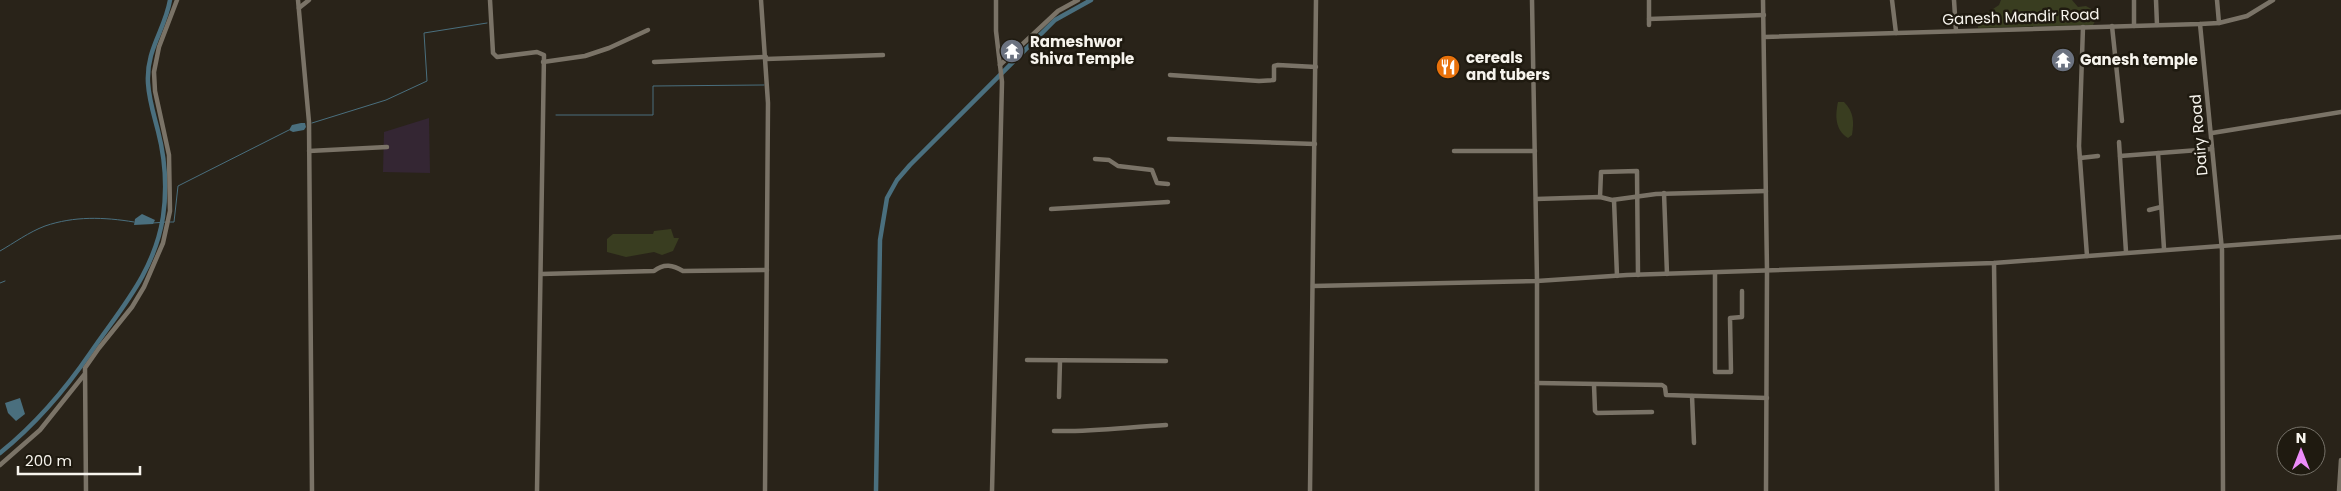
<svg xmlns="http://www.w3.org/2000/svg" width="2341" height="491" viewBox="0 0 2341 491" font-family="Poppins,sans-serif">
  <rect width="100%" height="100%" fill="#292319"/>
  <polygon fill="#342633" points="429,118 430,173 383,172 384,132"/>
  <g fill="#393d20">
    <polygon points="2001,0 2072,0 2078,7 2086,6 2093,10 2096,19 2093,25 1978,28 1978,19 1999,5"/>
    <path d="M1838,102h6c10,10 10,20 8,33l-4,3c-13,-8 -13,-22 -10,-36z"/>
    <polygon points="671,229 674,238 679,238 673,251 662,255 654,252 626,257 607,252 607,239 613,234 653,234 654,231"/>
  </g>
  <g fill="#4a6f7e">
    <polygon points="301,123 305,123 306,127 304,130 293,132 289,130 292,125"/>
    <polygon points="142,214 155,220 153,224 134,225 135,219"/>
    <polygon points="20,398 25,414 16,421 8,413 5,403"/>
  </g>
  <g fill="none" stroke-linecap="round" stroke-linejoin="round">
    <g stroke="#4a6f7e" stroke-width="1">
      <polyline points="556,115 653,115 653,86 764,85"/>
      <polyline points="312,123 386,100 427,81 424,33 487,23"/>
      <polyline points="170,222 174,222 178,186 289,130"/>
      <polyline points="153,223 166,222"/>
      <path d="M0,251c14,-8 29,-19 45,-25 29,-10 59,-9 89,-4"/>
      <polyline points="0,283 5,281"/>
    </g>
    <g stroke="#4a6f7e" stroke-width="4.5">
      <path d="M0,453c36,-29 65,-63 91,-101 30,-44 63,-79 72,-135 4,-28 2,-59 -5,-86 -4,-16 -9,-31 -10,-48 -2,-34 17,-53 22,-83"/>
      <polyline points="876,491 880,240 887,198 897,180 910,165 1055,20 1091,0"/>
    </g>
    <g stroke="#7a7367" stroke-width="4.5">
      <polyline points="298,0 309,122 312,491"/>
      <polyline points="490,0 493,53 497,57 537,52 544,55 537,491"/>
      <polyline points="761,0 768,103 765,491"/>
      <polyline points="1532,0 1537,281 1537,491"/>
      <polyline points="1649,0 1649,25"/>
      <polyline points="1763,0 1767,271 1766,491"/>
      <polyline points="1892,0 1896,33"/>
      <polyline points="1954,0 1956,31"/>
      <polyline points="2134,0 2134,26"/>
      <polyline points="2156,0 2157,25"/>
      <polyline points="2217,0 2219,23"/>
      <polyline points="299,8 309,0"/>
      <polyline points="1649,19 1764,15"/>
      <polyline points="2200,24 2222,250 2223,491"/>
      <polyline points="2112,26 2122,121"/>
      <polyline points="2083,27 2079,146 2087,256"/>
      <polyline points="1765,37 2200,24 2219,23 2247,16 2273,0"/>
      <polyline points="766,59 883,55"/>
      <polyline points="543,62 585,56 609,48 648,30"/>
      <polyline points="654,62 766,57"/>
      <polyline points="1000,65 1058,11 1078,0"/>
      <polyline points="1170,75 1259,81 1274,80 1274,66 1278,65 1316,67"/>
      <polyline points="2212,133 2341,112"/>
      <polyline points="1169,139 1315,144"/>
      <polyline points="2119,142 2126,252"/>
      <polyline points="309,151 387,147"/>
      <polyline points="1454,151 1535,151"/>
      <polyline points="2158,153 2164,249"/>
      <polyline points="2120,156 2212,149"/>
      <polyline points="2080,158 2098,156"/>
      <polyline points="1095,159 1109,160 1118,166 1152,170 1157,183 1168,184"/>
      <polyline points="1664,193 1667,274"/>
      <polyline points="1600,197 1601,172 1637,171 1638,275"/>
      <polyline points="1536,199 1600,197 1612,200 1656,194 1766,191"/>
      <polyline points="1614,200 1617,276"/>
      <polyline points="1051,209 1168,202"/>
      <polyline points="2149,210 2161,207"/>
      <polyline points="1994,263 1997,491"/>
      <polyline points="1715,273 1715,372 1731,372 1730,318 1742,317 1742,291"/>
      <path d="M541,274l113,-3c10,-8 19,-6 29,0l84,-1"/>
      <polyline points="1313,286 1537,281 1627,275 1994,263 2341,237"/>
      <polyline points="1027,360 1166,361"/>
      <polyline points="1537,383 1662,385 1665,387 1666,395 1767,398"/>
      <polyline points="1594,385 1595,411 1597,413 1652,412"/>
      <polyline points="1692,396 1694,443"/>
      <polyline points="1059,397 1060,361"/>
      <path d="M1054,431c38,1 74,-4 112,-6"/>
      <polyline points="0,465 40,430 84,375"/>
      <polyline points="86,491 85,368 99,348 132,307 144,287 163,243 170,211 169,155 155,91 154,72 159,47 177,0"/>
      <polyline points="992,491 1002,82 996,31 996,0"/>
      <polyline points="1310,491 1316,0"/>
      <polyline points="2339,491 2341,460"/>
    </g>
  </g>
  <defs>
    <g id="temple-disc" transform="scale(1.25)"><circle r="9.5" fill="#6b7280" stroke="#1f1a10"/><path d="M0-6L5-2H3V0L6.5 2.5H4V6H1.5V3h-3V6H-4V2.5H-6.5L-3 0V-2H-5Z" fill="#fff"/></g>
    <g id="restaurant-disc" transform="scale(1.25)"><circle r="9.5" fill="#e8710a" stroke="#1f1a10"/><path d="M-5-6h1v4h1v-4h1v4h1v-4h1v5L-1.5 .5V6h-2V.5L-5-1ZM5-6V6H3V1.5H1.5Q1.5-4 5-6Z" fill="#fff"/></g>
  </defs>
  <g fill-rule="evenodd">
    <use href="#temple-disc" x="1012" y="51"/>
    <use href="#temple-disc" x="2063" y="60"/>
    <use href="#restaurant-disc" x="1448" y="67"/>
  </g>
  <g text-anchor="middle" stroke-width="5" stroke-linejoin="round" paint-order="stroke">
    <g font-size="15" fill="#f7f4ed" stroke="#1f1a10">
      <text transform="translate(2021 17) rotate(-2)" y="5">Ganesh Mandir Road</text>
      <text transform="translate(2199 135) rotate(-95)" y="5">Dairy Road</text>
    </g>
    <g font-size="15" font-weight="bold" fill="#f7f4ed" stroke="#1f1a10" text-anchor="start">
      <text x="1030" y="47">Rameshwor<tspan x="1030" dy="17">Shiva Temple</tspan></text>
      <text x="1466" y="63">cereals<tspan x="1466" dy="17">and tubers</tspan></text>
      <text x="2080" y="65">Ganesh temple</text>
    </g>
  </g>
  <g transform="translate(2301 451)"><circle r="24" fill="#1f1a10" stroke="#757168"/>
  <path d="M0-4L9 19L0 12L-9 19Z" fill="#ed8cfa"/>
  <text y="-8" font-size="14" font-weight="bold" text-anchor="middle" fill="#f7f4ed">N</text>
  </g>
  <path d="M18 466v8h122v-8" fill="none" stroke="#f7f4ed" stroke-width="2.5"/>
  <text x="25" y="466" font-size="15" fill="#f7f4ed" stroke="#1f1a10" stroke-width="4" paint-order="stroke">200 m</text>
</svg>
